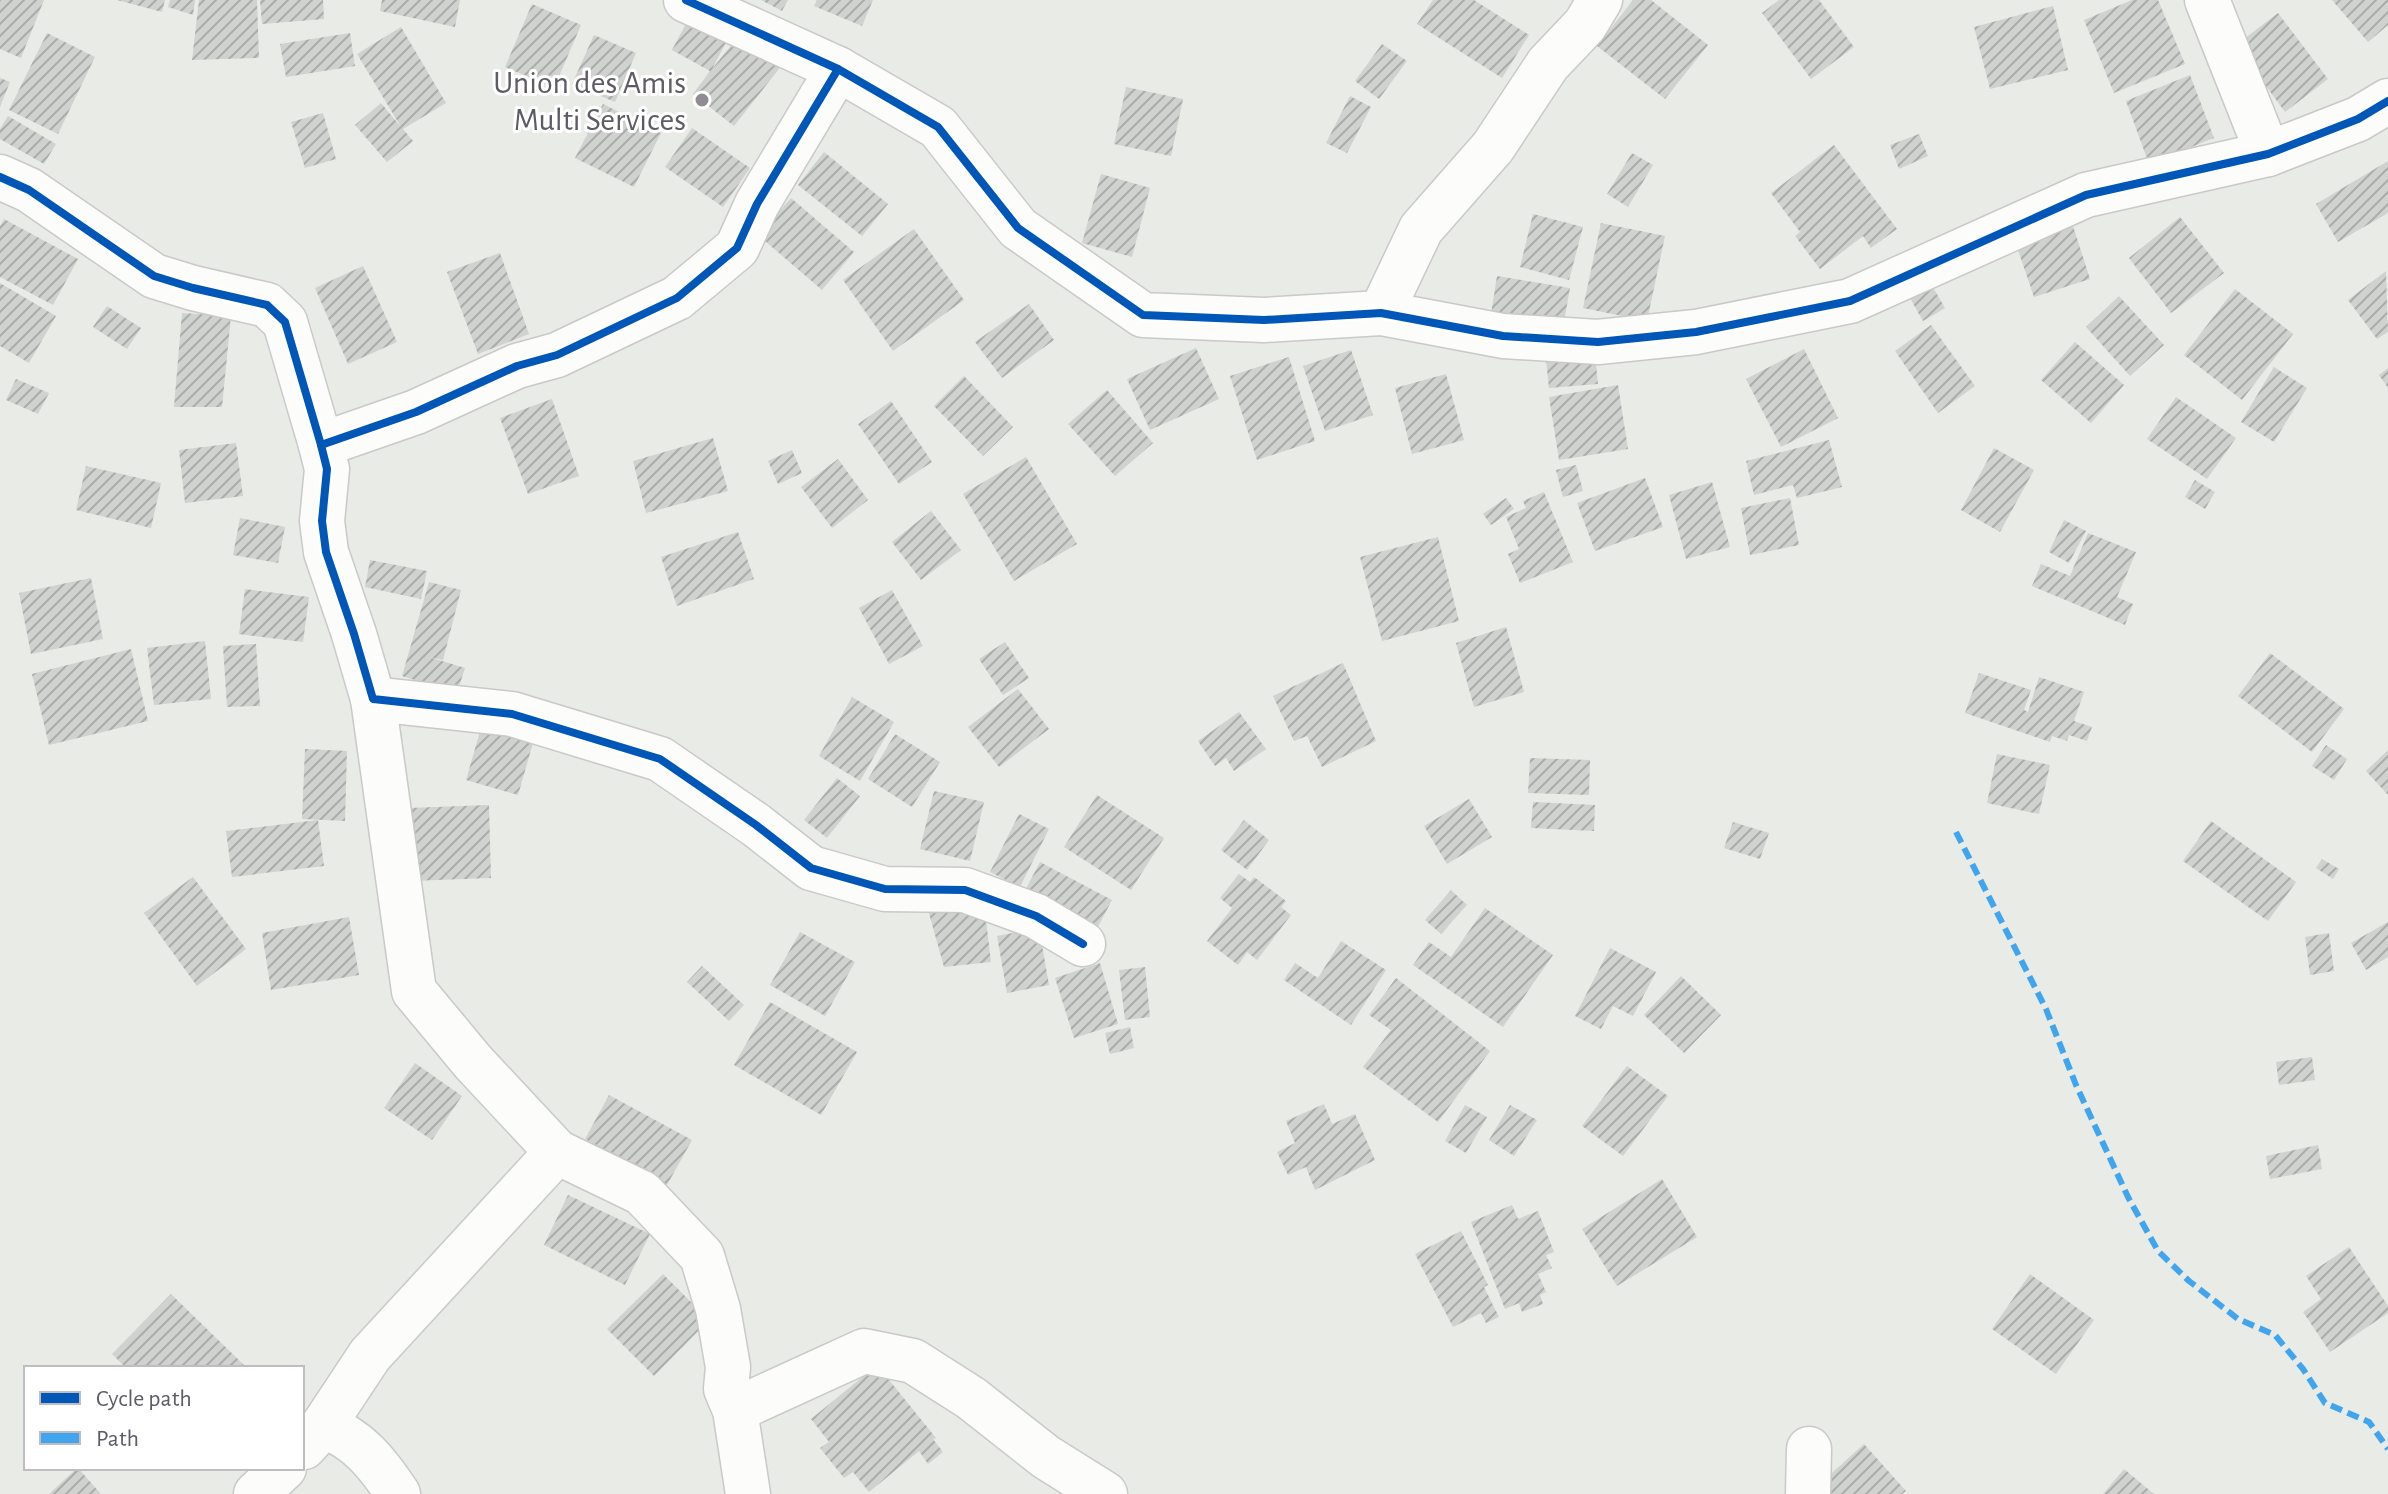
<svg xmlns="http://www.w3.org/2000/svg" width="2388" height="1494" viewBox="0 0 2388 1494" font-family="'Alegreya Sans',sans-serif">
  <defs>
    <pattern id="building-hatch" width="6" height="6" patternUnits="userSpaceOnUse" patternTransform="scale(2)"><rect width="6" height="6" fill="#cfd2ce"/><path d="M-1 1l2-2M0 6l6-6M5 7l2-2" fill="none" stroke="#abadab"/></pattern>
  </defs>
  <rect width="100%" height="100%" fill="#e8ebe6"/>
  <g fill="url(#building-hatch)">
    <polygon points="0,0 44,0 21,58 0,49"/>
    <polygon points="117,0 165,0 162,12"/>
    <polygon points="170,0 195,0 193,15 168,7"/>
    <polygon points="199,0 257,0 259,58 192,60"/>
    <polygon points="260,0 323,0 324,19 262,24"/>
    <polygon points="382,0 460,0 455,27 380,11"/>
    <polygon points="761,0 788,0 782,11"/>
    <polygon points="817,0 873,0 862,26 814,6"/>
    <polygon points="1433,0 1474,0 1529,35 1502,78 1417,24"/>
    <polygon points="1633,0 1651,0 1708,45 1665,99 1597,46"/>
    <polygon points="1779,0 1819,0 1854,47 1811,79 1762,13"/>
    <polygon points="2132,0 2158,0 2185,64 2114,93 2084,20"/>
    <polygon points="2332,0 2388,0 2388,25 2368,42"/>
    <polygon points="532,4 581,25 554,88 505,67"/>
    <polygon points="2053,6 2068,70 1990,89 1974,27"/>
    <polygon points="2278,13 2328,79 2285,112 2236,45"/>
    <polygon points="690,16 729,37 712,69 741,33 782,65 734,126 693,94 710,71 672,50"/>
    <polygon points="401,27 446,103 403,129 413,141 387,162 355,125 381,103 401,127 357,54"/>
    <polygon points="47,33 95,57 58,134 9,110"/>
    <polygon points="350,33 355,66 286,77 280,44"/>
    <polygon points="594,35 636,53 615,102 572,84"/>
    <polygon points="1382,44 1407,61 1379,99 1355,81"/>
    <polygon points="2190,75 2214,138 2149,164 2126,101"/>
    <polygon points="0,78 10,82 0,107"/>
    <polygon points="1126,87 1183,99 1171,156 1114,144"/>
    <polygon points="1350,96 1371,107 1347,153 1326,143"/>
    <polygon points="603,104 661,133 634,187 575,158"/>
    <polygon points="323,113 336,159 305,168 291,122"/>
    <polygon points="8,116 56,144 44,164 0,139 0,129"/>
    <polygon points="692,128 750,168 723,207 665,167"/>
    <polygon points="1919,134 1928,156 1899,169 1890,145"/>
    <polygon points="1834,145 1897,229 1871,248 1863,236 1820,269 1795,236 1800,232 1771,193"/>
    <polygon points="824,152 888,204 862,236 798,185"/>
    <polygon points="1632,153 1653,165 1628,207 1607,194"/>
    <polygon points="2388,161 2388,213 2338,242 2316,204"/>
    <polygon points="1101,174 1150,188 1132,257 1082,243"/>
    <polygon points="791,198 854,252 822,290 758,235"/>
    <polygon points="1533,214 1583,227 1569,280 1520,267"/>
    <polygon points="2180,217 2224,273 2171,313 2129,258"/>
    <polygon points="4,219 78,259 53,305 0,277 0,226"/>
    <polygon points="1601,223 1665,236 1647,321 1583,308"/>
    <polygon points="2073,226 2090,279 2034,297 2016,244"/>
    <polygon points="914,229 964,300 893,351 843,280"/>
    <polygon points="500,253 529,334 478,354 447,272"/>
    <polygon points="363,266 397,342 348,364 315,288"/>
    <polygon points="2386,271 2388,332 2377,339 2348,300"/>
    <polygon points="1497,276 1570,288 1563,327 1491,314"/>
    <polygon points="1928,279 1945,308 1923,321 1906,291"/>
    <polygon points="0,283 56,316 29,363 0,346"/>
    <polygon points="2235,289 2293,334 2242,400 2184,355"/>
    <polygon points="2119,296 2164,345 2130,376 2086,327"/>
    <polygon points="1029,304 1054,340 1002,378 975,342"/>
    <polygon points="107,306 141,328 127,349 93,327"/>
    <polygon points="182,313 231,316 222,407 174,407"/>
    <polygon points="1931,325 1975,386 1938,413 1895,351"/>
    <polygon points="2075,342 2124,385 2091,423 2041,380"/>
    <polygon points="1196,348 1219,399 1150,430 1127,379"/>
    <polygon points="1804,349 1838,418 1781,447 1746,379"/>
    <polygon points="1351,350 1373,415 1325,431 1303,366"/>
    <polygon points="1595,355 1598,384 1549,388 1546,360"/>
    <polygon points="1289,357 1315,441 1257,460 1230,376"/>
    <polygon points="2274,367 2307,388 2274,442 2241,422"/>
    <polygon points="2388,368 2388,388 2379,375"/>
    <polygon points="1446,374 1464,440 1412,454 1395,388"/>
    <polygon points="964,376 1013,427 983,456 934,406"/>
    <polygon points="16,379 49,393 38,414 6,400"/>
    <polygon points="1618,385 1628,449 1559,460 1549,397"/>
    <polygon points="1107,390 1153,443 1115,476 1068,424"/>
    <polygon points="2176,397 2236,438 2207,479 2147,439"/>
    <polygon points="552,399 579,476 528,494 500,418"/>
    <polygon points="891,401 932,462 899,484 858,424"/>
    <polygon points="713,438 728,491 646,513 633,461"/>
    <polygon points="1829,440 1842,487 1797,498 1793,485 1754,495 1746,461"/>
    <polygon points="236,443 243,496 185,503 179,450"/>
    <polygon points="1994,448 2034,470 2000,532 1961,510"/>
    <polygon points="792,450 802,473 778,484 768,461"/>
    <polygon points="1026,457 1077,544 1014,581 963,494"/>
    <polygon points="838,459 868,500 832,528 801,487"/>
    <polygon points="1576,465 1583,491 1563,497 1556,470"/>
    <polygon points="86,466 161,483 151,528 76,510"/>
    <polygon points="1645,478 1663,527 1595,551 1577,503"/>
    <polygon points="2195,480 2215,492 2205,509 2185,497"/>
    <polygon points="1712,482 1730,547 1686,559 1669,495"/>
    <polygon points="1544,492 1573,562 1520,583 1508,554 1519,549 1506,517 1526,508 1523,501"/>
    <polygon points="1506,498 1514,509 1491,525 1483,514"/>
    <polygon points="1790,498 1799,545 1750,555 1741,508"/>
    <polygon points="931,511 961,550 921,580 892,542"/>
    <polygon points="240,518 285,527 278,563 233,555"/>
    <polygon points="2064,520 2086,531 2069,563 2049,552"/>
    <polygon points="738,532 754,579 677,606 661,557"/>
    <polygon points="2088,533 2136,552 2117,597 2133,604 2125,625 2032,586 2041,564 2070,576"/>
    <polygon points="1438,537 1459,621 1382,641 1360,557"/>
    <polygon points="370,560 427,571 421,599 365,587"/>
    <polygon points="91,578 103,639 31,654 19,593"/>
    <polygon points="429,582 461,590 443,660 429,657 465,668 457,693 402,676"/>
    <polygon points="245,589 309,597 303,642 239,634"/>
    <polygon points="892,590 923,646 889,664 859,608"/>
    <polygon points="1506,627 1524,692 1474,707 1456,643"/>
    <polygon points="205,641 211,699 154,705 147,648"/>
    <polygon points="1005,642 1029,678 1003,695 979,659"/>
    <polygon points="256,644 260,706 227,707 223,646"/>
    <polygon points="131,649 148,721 49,745 32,674"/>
    <polygon points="2270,653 2344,709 2312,752 2238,696"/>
    <polygon points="1343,663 1376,741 1322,767 1307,736 1294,741 1273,696"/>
    <polygon points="1979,673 2031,690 2024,710 2028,712 2039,677 2084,692 2074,721 2092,727 2087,741 2069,735 2067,741 2052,736 2050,742 1965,713"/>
    <polygon points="1018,689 1049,729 999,767 968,727"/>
    <polygon points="852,697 894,722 860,781 819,756"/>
    <polygon points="1239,712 1266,749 1234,771 1226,758 1215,766 1198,741"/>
    <polygon points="481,728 533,743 518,795 466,780"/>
    <polygon points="895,734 940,762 912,807 868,779"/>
    <polygon points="2326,745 2347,759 2334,780 2312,766"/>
    <polygon points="305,749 347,751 345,821 302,819"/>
    <polygon points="2388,750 2388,795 2366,771"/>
    <polygon points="1997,754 2050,765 2039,814 1987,803"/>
    <polygon points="1530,758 1590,760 1589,795 1528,793"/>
    <polygon points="837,778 860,796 827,838 804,820"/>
    <polygon points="934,791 984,802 970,861 920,849"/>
    <polygon points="1097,795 1164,838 1131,890 1064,847"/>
    <polygon points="1469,799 1492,837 1447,864 1424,826"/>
    <polygon points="1533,802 1595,805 1594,831 1531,828"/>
    <polygon points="489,805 491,878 411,881 409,808"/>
    <polygon points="1019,814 1049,829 1020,887 990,872"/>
    <polygon points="318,820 324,866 232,877 226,831"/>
    <polygon points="1244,820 1269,840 1247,870 1221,850"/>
    <polygon points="2211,821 2296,882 2268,921 2183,861"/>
    <polygon points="1733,822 1769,833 1760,859 1724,848"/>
    <polygon points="2322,859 2339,869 2333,879 2316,868"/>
    <polygon points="1040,862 1112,900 1090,942 1018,904"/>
    <polygon points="1239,874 1250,882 1254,877 1286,901 1281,907 1291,915 1257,960 1247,952 1238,965 1207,941 1232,908 1220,898"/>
    <polygon points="193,877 246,949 197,986 144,913"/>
    <polygon points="1451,890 1467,905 1441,934 1425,920"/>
    <polygon points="961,901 965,914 985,912 991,962 944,967 928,910"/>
    <polygon points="1485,908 1553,955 1503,1027 1413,965 1429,942 1451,957"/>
    <polygon points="349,917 359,975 271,990 262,933"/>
    <polygon points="2388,922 2388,957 2366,970 2351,943"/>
    <polygon points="1039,928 1049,985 1007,993 997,936"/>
    <polygon points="800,932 855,962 825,1016 770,985"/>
    <polygon points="2329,933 2334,971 2310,975 2305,937"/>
    <polygon points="1341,941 1386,970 1351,1025 1284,980 1295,963 1318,978"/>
    <polygon points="1610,948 1656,972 1633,1016 1613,1006 1601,1029 1575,1016"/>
    <polygon points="1100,963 1118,1024 1074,1038 1055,978"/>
    <polygon points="702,966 744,1005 729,1021 687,982"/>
    <polygon points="1145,967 1150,1017 1125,1020 1119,970"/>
    <polygon points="1681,976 1721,1015 1684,1053 1644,1015"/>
    <polygon points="1396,978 1490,1051 1438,1122 1363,1067 1391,1030 1369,1015"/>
    <polygon points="770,1002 857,1052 821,1115 734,1065"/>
    <polygon points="1130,1027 1134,1048 1110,1054 1105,1033"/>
    <polygon points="2312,1057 2315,1080 2279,1085 2276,1062"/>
    <polygon points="415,1063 462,1096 432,1140 384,1108"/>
    <polygon points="1627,1066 1668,1096 1623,1156 1582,1126"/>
    <polygon points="609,1095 692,1140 667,1185 585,1139"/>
    <polygon points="1324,1104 1332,1124 1355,1114 1375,1160 1315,1190 1306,1167 1288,1175 1277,1152 1295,1143 1286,1121"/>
    <polygon points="1465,1105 1487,1117 1466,1153 1445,1141"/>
    <polygon points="1510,1105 1537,1120 1514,1156 1489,1140"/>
    <polygon points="2318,1145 2322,1169 2270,1179 2266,1156"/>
    <polygon points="1662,1179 1697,1237 1617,1286 1582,1229"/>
    <polygon points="568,1195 650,1234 625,1285 544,1245"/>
    <polygon points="1512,1205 1518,1219 1538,1211 1554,1252 1546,1255 1552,1268 1538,1274 1546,1292 1540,1295 1543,1304 1522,1312 1519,1303 1505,1309 1471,1222"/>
    <polygon points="1461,1231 1488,1285 1484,1287 1499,1317 1486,1323 1481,1313 1453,1327 1415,1254"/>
    <polygon points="2349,1247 2388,1306 2388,1313 2330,1352 2303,1312 2321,1299 2306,1276"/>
    <polygon points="663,1274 709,1320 654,1376 607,1329"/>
    <polygon points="2030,1274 2094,1320 2056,1374 1992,1329"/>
    <polygon points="171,1294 247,1368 126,1368 112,1354"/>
    <polygon points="877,1365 936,1438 933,1439 943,1452 928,1464 919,1451 869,1492 853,1472 844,1478 820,1448 829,1442 811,1419"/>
    <polygon points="1864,1444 1906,1491 1902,1494 1817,1494 1813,1490"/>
    <polygon points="78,1468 101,1494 49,1494 77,1468"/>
    <polygon points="2124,1469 2154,1494 2103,1494"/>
  </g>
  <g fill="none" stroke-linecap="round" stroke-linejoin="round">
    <g stroke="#cac9c9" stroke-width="47">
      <g id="minor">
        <polyline points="686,0 838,69 938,127 1018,228 1143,315 1264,320 1381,313 1503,336 1598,342 1696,332 1850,301 2086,195 2268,154 2358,119 2388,101"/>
        <polyline points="2207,0 2268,154"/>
        <polyline points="0,177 29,190 154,276 193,288 267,305 285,322 321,445 416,412 517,366 557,355 677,298 737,248 757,204 838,69"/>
        <polyline points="1381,313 1421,229 1493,147 1548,64 1585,25 1600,0"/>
        <polyline points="321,445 327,469 322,521 326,552 354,634 373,699 512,714 660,759 756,825 811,868 885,889 965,890 1036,916 1083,944"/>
        <polyline points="373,699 414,991 473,1062 557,1152 642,1193 702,1256 718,1309 728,1367 726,1389 735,1410 748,1494"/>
        <polyline points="735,1410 864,1351 913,1361 971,1398 1046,1457 1105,1494"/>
        <polyline points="323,1426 370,1355 557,1152"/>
        <path d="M304,1447l19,-21c35,12 55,38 75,68"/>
        <polyline points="256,1494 284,1468"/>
        <polyline points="1808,1494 1809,1449"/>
      </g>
    </g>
    <use href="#minor" stroke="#fcfcfb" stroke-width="44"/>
    <polyline stroke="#41a5ee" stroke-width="6" stroke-dasharray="12 6" stroke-linecap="butt" points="1956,832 2046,1009 2076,1085 2128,1197 2158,1251 2189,1281 2238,1319 2275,1335 2303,1369 2325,1403 2369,1422 2388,1449"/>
    <g stroke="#fff" stroke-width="13">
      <g id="cycleway">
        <polyline points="686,0 838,69 938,127 1018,228 1143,315 1264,320 1381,313 1503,336 1598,342 1696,332 1850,301 2086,195 2268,154 2358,119 2388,101"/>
        <polyline points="0,177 29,190 154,276 193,288 267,305 285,322 321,445 416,412 517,366 557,355 677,298 737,248 757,204 838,69"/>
        <polyline points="321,445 327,469 322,521 326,552 354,634 373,699 512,714 660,759 756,825 811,868 885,889 965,890 1036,916 1083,944"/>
      </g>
    </g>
    <use href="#cycleway" stroke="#0057b8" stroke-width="8"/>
  </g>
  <circle fill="#8f8d92" stroke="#fff" stroke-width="3" cx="702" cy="100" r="8"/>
  <g text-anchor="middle" stroke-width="6" stroke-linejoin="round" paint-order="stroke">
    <g font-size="32" fill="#5f5b64" stroke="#fff" text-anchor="end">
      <text x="686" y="93">Union des Amis<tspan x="686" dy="37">Multi Services</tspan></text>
    </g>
  </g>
  <rect x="24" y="1366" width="280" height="104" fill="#ffffff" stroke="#bfbdc1" stroke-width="2"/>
  <rect x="40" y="1392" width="40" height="12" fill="#0057b8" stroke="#bfbdc1" stroke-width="2"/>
  <text x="96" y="1406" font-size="24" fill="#5f5b64">Cycle path</text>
  <rect x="40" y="1432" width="40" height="12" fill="#41a5ee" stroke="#bfbdc1" stroke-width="2"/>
  <text x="96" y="1446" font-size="24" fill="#5f5b64">Path</text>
</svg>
